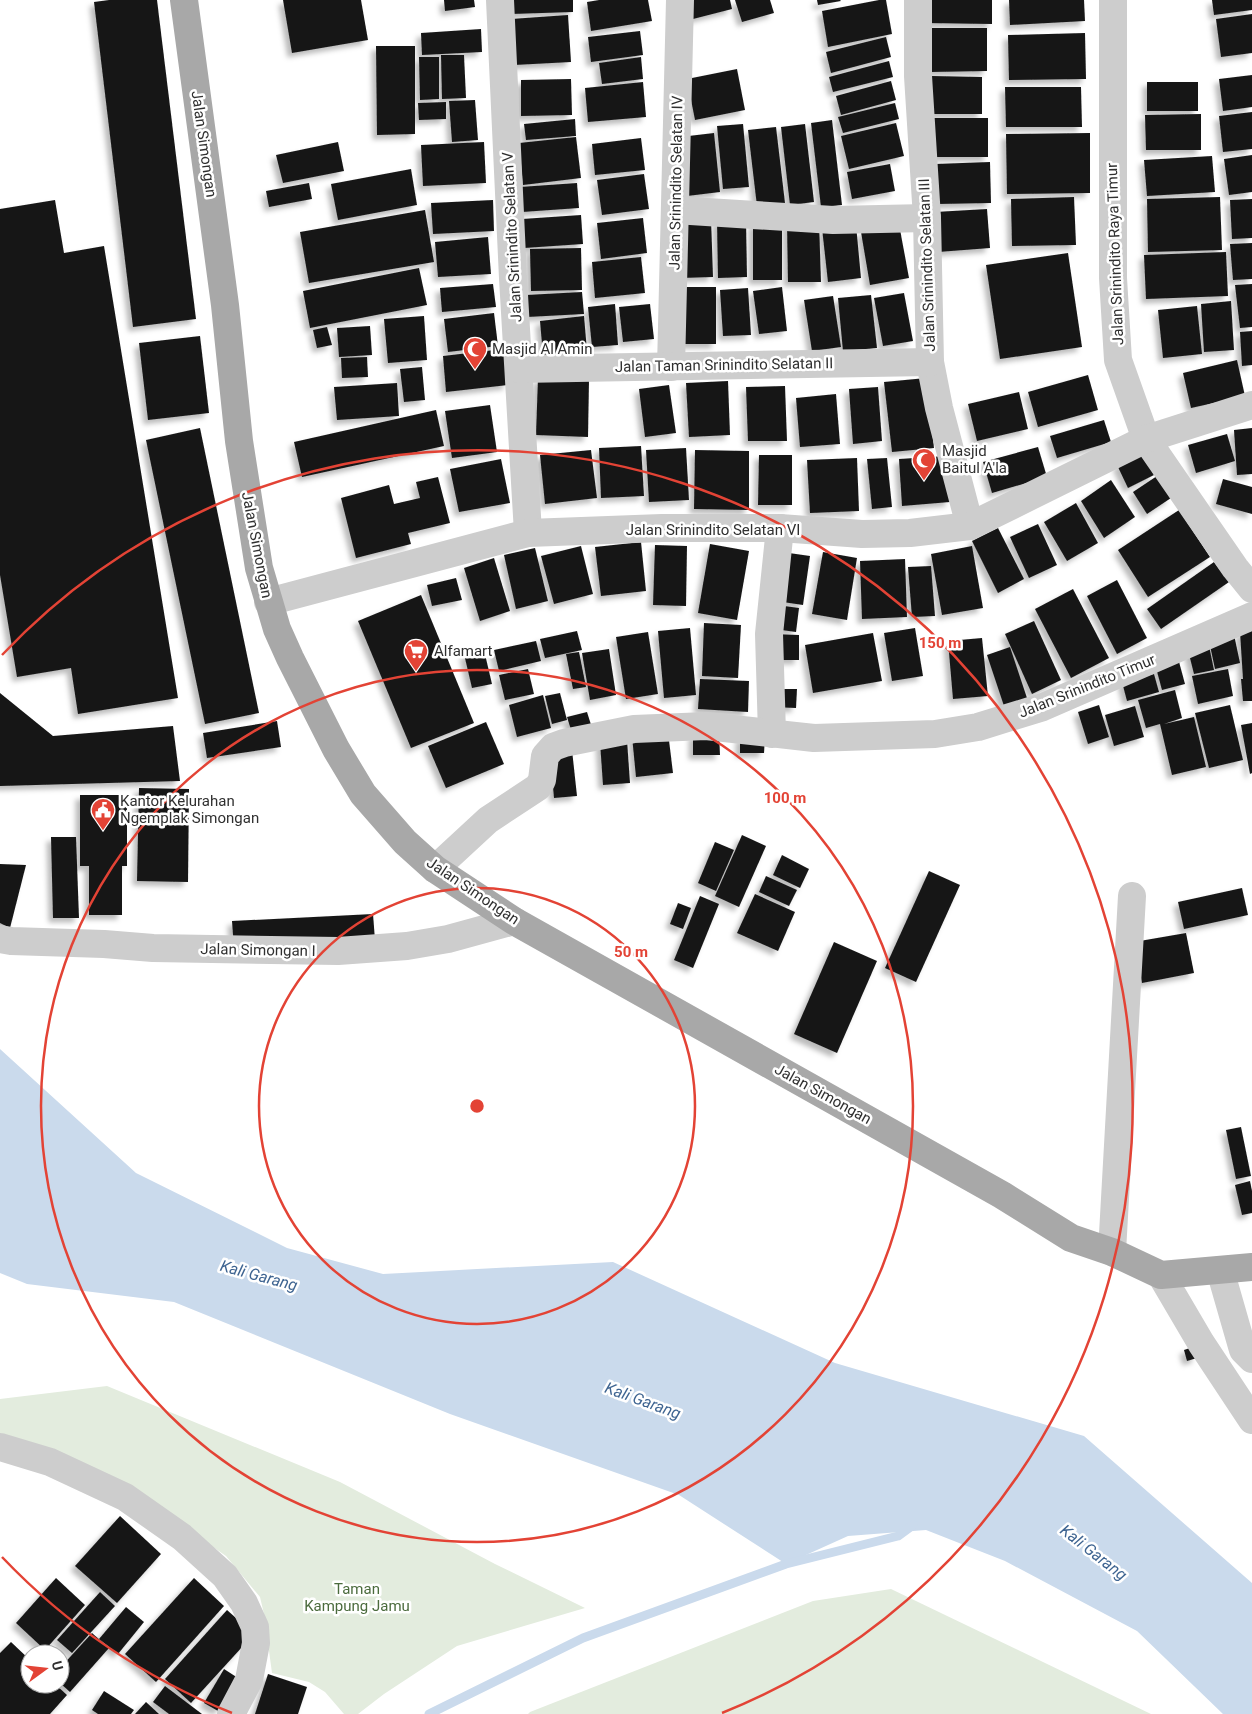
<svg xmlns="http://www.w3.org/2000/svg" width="1252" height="1714" viewBox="0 0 1252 1714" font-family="Roboto,sans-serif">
  <defs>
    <filter id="shadow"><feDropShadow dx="-4.5" dy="4.5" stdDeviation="2.5" flood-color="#0004"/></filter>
  </defs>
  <rect width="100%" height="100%" fill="#fff"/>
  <g fill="#e3ecde">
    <polygon points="107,1386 340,1482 495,1564 585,1608 457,1646 384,1694 358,1714 344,1714 325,1692 309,1682 272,1673 264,1614 260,1597 226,1556 130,1489 0,1442 0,1399"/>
    <polygon points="891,1589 1151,1714 528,1714 530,1712 813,1601"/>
  </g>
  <polygon fill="#cadaec" points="0,1049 136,1173 287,1248 383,1274 613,1262 835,1363 1084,1436 1252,1583 1252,1714 1223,1714 1137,1631 1005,1561 926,1530 848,1536 786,1564 679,1495 450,1414 174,1302 27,1284 0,1273"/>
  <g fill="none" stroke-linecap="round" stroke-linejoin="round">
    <polyline stroke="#cadaec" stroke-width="9" points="429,1714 583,1638 786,1564 898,1536 913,1525"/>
  </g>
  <g fill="#171717" filter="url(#shadow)">
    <polygon points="109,0 157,0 196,319 133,327 94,2"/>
    <polygon points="283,0 361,0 368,40 292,53"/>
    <polygon points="444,0 474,0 475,7 445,11"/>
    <polygon points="511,0 573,0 573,12 511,14"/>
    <polygon points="599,0 648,0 652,21 591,31 587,2"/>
    <polygon points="688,0 730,0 732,9 693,19"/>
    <polygon points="735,0 770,0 774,13 742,22"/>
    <polygon points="817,0 840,0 841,1 818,5"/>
    <polygon points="879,0 886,0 892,34 828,47 822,11"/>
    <polygon points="925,0 992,0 992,24 925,23"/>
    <polygon points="1009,0 1084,0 1085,21 1010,25"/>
    <polygon points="1212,0 1252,0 1252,10 1214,15"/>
    <polygon points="1252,14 1252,53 1221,57 1216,19"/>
    <polygon points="568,15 571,62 514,65 511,19"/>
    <polygon points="929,28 987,28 987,71 930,72"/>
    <polygon points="481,29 482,52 422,55 421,33"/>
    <polygon points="640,31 643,55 591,62 588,37"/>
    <polygon points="1085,33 1086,79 1009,80 1008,35"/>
    <polygon points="886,37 891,57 831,73 826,52"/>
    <polygon points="376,46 415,46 415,134 377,135"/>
    <polygon points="441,55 464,55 466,98 442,99"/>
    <polygon points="419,57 439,57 439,99 420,100"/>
    <polygon points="641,57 643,79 602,84 599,63"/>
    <polygon points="889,61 893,77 833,92 829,77"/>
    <polygon points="737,69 745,110 695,120 687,79"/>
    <polygon points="1252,75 1252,107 1223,111 1219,79"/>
    <polygon points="932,76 982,77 982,114 932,114"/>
    <polygon points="571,79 572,115 521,116 521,80"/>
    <polygon points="891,81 896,100 841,115 836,96"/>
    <polygon points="643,82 646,117 588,122 585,88"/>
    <rect x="1147" y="82" width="51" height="29"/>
    <polygon points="1005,87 1081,87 1082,127 1006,127"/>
    <polygon points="475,100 478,140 452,142 449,101"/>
    <polygon points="446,102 446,119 419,120 418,103"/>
    <polygon points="895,103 899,119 843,133 838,117"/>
    <polygon points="1252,112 1252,149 1223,152 1219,116"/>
    <polygon points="1201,114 1201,150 1146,150 1145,115"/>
    <rect x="929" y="118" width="59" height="39"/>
    <polygon points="575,119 576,136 526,140 524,124"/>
    <polygon points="832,120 842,205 821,207 811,123"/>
    <polygon points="896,123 904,156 849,169 841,136"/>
    <polygon points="743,124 749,187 723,189 717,126"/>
    <polygon points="805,124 814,202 790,205 781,127"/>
    <polygon points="776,127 785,203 757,206 748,130"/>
    <polygon points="714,133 720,192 687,196 680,137"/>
    <polygon points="1090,133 1090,193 1007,194 1006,134"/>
    <polygon points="576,137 581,178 523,185 519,143"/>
    <polygon points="641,138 645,170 595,175 592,144"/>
    <polygon points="338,142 344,171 283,183 276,155"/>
    <polygon points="484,142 486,183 423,186 421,145"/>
    <polygon points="1252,155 1252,192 1229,195 1224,159"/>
    <polygon points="1212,156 1215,192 1147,196 1144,160"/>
    <polygon points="990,162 991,203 937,204 935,164"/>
    <polygon points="890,164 895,191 852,199 847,172"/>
    <polygon points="411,169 417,205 338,220 331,184"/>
    <polygon points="644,174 649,209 602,215 597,180"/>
    <polygon points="309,183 312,199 269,207 266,191"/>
    <polygon points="577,183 579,208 522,212 520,187"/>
    <polygon points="1074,197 1076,245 1012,246 1011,199"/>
    <polygon points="1220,197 1222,250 1148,252 1147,199"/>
    <polygon points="1252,199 1252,238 1232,239 1230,200"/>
    <polygon points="55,200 64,253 104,246 178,698 78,714 71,668 17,677 0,575 0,209"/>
    <polygon points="493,200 494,231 433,234 431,203"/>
    <polygon points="987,209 990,248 938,252 935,212"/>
    <polygon points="425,210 434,262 309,283 300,232"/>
    <polygon points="581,215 583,244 524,248 522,219"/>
    <polygon points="643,218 647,253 601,259 597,223"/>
    <polygon points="711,218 713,277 680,278 677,219"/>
    <polygon points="717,220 746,220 747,277 718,278"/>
    <polygon points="782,222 782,280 753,280 753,223"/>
    <polygon points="819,222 821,282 788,282 787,223"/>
    <polygon points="899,224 909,278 870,285 861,232"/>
    <polygon points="856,225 861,278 828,282 822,228"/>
    <polygon points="488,237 491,274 438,277 435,242"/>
    <polygon points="1252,243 1252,279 1233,280 1230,244"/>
    <polygon points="581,248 582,290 531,291 530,249"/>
    <polygon points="1226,252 1228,296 1146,299 1144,255"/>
    <polygon points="1068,253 1082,347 1000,359 986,265"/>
    <polygon points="641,257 645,293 595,298 592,262"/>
    <polygon points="419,268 427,305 310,328 303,291"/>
    <polygon points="493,284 496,307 442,312 440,288"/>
    <polygon points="1252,284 1252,327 1240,328 1235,285"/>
    <rect x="678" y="287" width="38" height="57"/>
    <polygon points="782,287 787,331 759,334 753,291"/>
    <polygon points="748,288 751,335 723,336 720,290"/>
    <polygon points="582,292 584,314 527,317 526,295"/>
    <polygon points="904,293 913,341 883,346 874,298"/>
    <polygon points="871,295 877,348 843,351 838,298"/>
    <polygon points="833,296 841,347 812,351 804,300"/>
    <polygon points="1231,301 1234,350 1204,352 1201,304"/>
    <polygon points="615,304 618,345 592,347 588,307"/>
    <polygon points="650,304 654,339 623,342 619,307"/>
    <polygon points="1197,306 1202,354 1163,358 1158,310"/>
    <polygon points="494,313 498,346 448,352 444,319"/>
    <polygon points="424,316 427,360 388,363 384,319"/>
    <polygon points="584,316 587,351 543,355 540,321"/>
    <polygon points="370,326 372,355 339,357 337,328"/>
    <polygon points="327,327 332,345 317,348 313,330"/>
    <polygon points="1252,331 1252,365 1242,366 1240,332"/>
    <polygon points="200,336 209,413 148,420 139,343"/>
    <polygon points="503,349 508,385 446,392 443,356"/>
    <polygon points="367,357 368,377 342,378 341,358"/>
    <polygon points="1237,360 1245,396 1191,408 1183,373"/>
    <polygon points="422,367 425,400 404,402 400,369"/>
    <polygon points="1088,375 1098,410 1038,427 1028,392"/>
    <polygon points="538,378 589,380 588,437 536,435"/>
    <polygon points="926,378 934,448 892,452 884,382"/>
    <polygon points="728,381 730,435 689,437 686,383"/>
    <polygon points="397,383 399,416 337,420 334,387"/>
    <polygon points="669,385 676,433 645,437 639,389"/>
    <polygon points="785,386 787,441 748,441 746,387"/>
    <polygon points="878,387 882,441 853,444 849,389"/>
    <polygon points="1019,392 1028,429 977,441 968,404"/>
    <polygon points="836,394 840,444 800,447 796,398"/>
    <polygon points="490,405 497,452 452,458 445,411"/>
    <polygon points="436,410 444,446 302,477 294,442"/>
    <polygon points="1104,420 1111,442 1057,458 1050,436"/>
    <polygon points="200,428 259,713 205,724 146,440"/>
    <polygon points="1252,428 1252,474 1237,475 1234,430"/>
    <polygon points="1227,434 1235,461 1196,473 1188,445"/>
    <polygon points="641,446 644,496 601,498 599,448"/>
    <polygon points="1038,447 1047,477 992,493 983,462"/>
    <polygon points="686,448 689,500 649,502 646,450"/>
    <polygon points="591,450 597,498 545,504 540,455"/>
    <polygon points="695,450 749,451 749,510 694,509"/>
    <polygon points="1143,453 1154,475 1128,488 1117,465"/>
    <polygon points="759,455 792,455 792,505 758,505"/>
    <polygon points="946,456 950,502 902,506 899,459"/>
    <polygon points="857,458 859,511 810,513 807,460"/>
    <polygon points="887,458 892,507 872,509 867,459"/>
    <polygon points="501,459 510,503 459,512 450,469"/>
    <polygon points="1157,476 1171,498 1147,514 1133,492"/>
    <polygon points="438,477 450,523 408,533 411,544 356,558 341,498 389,485 394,504 420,498 416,482"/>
    <polygon points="1223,479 1252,487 1252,514 1216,504"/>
    <polygon points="1111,480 1135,517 1104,538 1081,501"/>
    <polygon points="1076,503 1098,543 1067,561 1044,522"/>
    <polygon points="1179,510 1210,557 1148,597 1118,550"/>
    <polygon points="1038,524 1057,565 1029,578 1010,537"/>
    <polygon points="998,528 1024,579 998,593 972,541"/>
    <polygon points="641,542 646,591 601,596 595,547"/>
    <polygon points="710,544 749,551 737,620 698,613"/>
    <polygon points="655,545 687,546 686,606 653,605"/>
    <polygon points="581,546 593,594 554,604 541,556"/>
    <polygon points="972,546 983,608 942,615 931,554"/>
    <polygon points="535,548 548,601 516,609 504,555"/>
    <polygon points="782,552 810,556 803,605 776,601"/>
    <polygon points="823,552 857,558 847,620 812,614"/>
    <polygon points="494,558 510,611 480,621 464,568"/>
    <polygon points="905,559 907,617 862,619 860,561"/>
    <polygon points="1214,562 1229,582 1161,629 1147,609"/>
    <polygon points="931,566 935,616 912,617 908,567"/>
    <polygon points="456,578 462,600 432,606 427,585"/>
    <polygon points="1117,580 1147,638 1117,654 1087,596"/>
    <polygon points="1073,589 1109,658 1071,678 1035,609"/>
    <polygon points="421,595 474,723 411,748 358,621"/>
    <polygon points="777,605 799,608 796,632 774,629"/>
    <polygon points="1034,621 1061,680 1032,694 1005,634"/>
    <polygon points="704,623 741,625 738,678 702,676"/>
    <polygon points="690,628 696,695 664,698 658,631"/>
    <polygon points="915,628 923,676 892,681 884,633"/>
    <polygon points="1233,630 1240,663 1215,669 1208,636"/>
    <polygon points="577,631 582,650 545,658 540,639"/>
    <polygon points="1252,631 1252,701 1243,701 1241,679 1243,679 1240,632"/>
    <polygon points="648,632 658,694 626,699 616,637"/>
    <polygon points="873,633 882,681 813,693 805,645"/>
    <polygon points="772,634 799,635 799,660 771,660"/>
    <polygon points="982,638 988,696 953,699 948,641"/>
    <polygon points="536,641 541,661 499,671 494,650"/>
    <polygon points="1208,641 1214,670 1194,674 1187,646"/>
    <polygon points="1010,647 1027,698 1004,706 987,655"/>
    <polygon points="609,649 616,695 590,700 582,653"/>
    <polygon points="484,650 492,684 472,688 464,654"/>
    <polygon points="579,652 586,687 573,689 566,654"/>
    <polygon points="1178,658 1185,684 1162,690 1155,664"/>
    <polygon points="528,669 534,694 505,700 499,675"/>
    <polygon points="1228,669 1233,696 1198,704 1192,676"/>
    <polygon points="1154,674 1159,692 1127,701 1122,682"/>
    <polygon points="700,679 749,681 748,712 698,709"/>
    <polygon points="774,689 797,689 796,708 773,707"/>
    <polygon points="1175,690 1182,718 1164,724 1194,717 1206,767 1172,775 1160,724 1146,728 1138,700"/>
    <polygon points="0,693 53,736 173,726 180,781 0,786"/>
    <polygon points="560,693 567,720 552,724 545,696"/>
    <polygon points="543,695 551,728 517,737 509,705"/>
    <polygon points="1099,705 1109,737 1088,744 1078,712"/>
    <polygon points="1230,705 1243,760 1209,768 1195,713"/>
    <polygon points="1135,706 1144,737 1114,746 1105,715"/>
    <polygon points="587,712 593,731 573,736 567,717"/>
    <polygon points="277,721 281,747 207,758 203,733"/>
    <polygon points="486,722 504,764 446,788 428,746"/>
    <polygon points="1252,723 1252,773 1250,774 1241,725"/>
    <polygon points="668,732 673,773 636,777 632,736"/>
    <polygon points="693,734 719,734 720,755 693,755"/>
    <polygon points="740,737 765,737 764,753 740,753"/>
    <polygon points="627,740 630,783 603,785 600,742"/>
    <polygon points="572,750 577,796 554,798 550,752"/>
    <polygon points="139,788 189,789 188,882 137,881"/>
    <polygon points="80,795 127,795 127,866 122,866 122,915 89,915 89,866 80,866"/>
    <polygon points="742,835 766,846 739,907 715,896"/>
    <polygon points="51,837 76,837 79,918 53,918"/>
    <polygon points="715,842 734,850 716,891 698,883"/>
    <polygon points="782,855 809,869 800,888 773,875"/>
    <polygon points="0,864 26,865 10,928 0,923"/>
    <polygon points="929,871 960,885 916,982 885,968"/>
    <polygon points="766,876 797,890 789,906 759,892"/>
    <polygon points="1242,888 1248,915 1184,929 1178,902"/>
    <polygon points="755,894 795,912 778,951 737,933"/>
    <polygon points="700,896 719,904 693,968 674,960"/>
    <polygon points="678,903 691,908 683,929 670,924"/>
    <polygon points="373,914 375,940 234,948 232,921"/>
    <polygon points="1186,933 1194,973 1142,983 1134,942"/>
    <polygon points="834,942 877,961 837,1053 794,1034"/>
    <polygon points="1241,1127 1251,1176 1236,1179 1226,1130"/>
    <polygon points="1250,1181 1252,1191 1252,1213 1242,1215 1235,1185"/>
    <polygon points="1193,1347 1197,1358 1187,1361 1184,1350"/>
    <polygon points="120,1516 161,1554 117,1603 75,1566"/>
    <polygon points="56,1578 85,1605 45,1650 16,1623"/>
    <polygon points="194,1578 224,1606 156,1682 125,1654"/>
    <polygon points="100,1592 115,1606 72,1653 57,1640"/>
    <polygon points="126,1607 144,1622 118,1654 99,1639"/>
    <polygon points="227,1610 254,1634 191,1703 165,1679"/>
    <polygon points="92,1633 109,1648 70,1692 60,1683 60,1668"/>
    <polygon points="11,1642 30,1660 30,1684 55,1684 67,1695 50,1714 0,1714 0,1653"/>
    <polygon points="224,1669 238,1678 218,1711 204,1703"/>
    <polygon points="268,1674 307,1687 298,1714 255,1714"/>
    <polygon points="165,1686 202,1714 169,1714 153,1702"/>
    <polygon points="104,1691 134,1710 131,1714 98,1714 92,1710"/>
    <polygon points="146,1702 159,1714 135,1714"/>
  </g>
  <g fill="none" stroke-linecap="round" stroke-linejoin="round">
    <g stroke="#cdcdcd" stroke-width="28">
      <polyline points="500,0 513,278 528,533"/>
      <polyline points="918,0 918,76 927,218 930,362 939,408 970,526"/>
      <polyline points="1113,0 1113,278 1118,360 1146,439 1235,568 1252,589"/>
      <polyline points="675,210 833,220 927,218"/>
      <polyline points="671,367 680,0"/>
      <polyline points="519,369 930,362"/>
      <polyline points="268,602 528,533 662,528 780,528 862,534 910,533 970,526 1146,439 1252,405"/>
      <polyline points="772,734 769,634 780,528"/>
      <polyline points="435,869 488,820 538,787 542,780 545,756 553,747 564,743 634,729 706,726 814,738 935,734 978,727 1043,707 1252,616"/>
      <polyline points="0,939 11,941 104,944 153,948 338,951 407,946 448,939 514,921"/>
      <polyline points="1112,1252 1132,896"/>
      <polyline points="1220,1270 1243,1350 1252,1359"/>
      <polyline points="1161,1275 1201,1343 1252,1420"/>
      <polyline points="0,1447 50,1462 125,1497 182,1537 225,1576 244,1603 255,1627 256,1643 249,1680 231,1714"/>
    </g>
    <polyline stroke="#a8a8a8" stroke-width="28" points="184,0 225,305 239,441 259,568 277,629 290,658 336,749 363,794 405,842 435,869 514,921 1002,1195 1071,1238 1112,1252 1161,1275 1252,1267"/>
  </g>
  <g fill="none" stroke="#e34335" stroke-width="2.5">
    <circle cx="477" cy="1106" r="218"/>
    <circle cx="477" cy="1106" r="436"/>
    <path d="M232 1713A655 655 0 0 1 2 1557M2 655A655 655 0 1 1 722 1713"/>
  </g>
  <defs>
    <g id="mosque-pin" transform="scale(1.25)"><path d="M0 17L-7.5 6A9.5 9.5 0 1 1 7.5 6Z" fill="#e34335" stroke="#fff"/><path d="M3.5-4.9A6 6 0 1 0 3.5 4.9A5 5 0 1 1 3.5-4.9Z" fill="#fff"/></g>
    <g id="supermarket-pin" transform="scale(1.25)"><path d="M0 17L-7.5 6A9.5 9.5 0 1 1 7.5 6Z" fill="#e34335" stroke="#fff"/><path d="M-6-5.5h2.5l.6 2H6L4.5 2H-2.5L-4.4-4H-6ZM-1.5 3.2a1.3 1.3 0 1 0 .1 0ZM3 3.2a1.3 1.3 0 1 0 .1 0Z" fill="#fff"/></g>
    <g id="civic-pin" transform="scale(1.25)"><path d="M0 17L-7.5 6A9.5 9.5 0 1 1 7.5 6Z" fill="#e34335" stroke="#fff"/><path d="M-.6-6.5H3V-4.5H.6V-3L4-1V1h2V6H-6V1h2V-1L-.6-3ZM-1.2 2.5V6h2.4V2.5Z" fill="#fff"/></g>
  </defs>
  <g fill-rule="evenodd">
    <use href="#mosque-pin" x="475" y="349"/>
    <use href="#mosque-pin" x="924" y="460"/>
    <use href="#supermarket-pin" x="416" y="651"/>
    <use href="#civic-pin" x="103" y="810"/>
  </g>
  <g text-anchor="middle" stroke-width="5" stroke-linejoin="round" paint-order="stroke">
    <g font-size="15" fill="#303030" stroke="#fff">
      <text transform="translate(204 144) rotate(82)" y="5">Jalan Simongan</text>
      <text transform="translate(676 183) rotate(-89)" y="5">Jalan Srinindito Selatan IV</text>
      <text transform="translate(512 237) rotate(-93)" y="5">Jalan Srinindito Selatan V</text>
      <text transform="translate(1115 254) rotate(-92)" y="5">Jalan Srinindito Raya Timur</text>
      <text transform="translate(927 265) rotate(-92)" y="5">Jalan Srinindito Selatan III</text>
      <text transform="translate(724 365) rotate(-1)" y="5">Jalan Taman Srinindito Selatan II</text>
      <text x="713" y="535">Jalan Srinindito Selatan VI</text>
      <text transform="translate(257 545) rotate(79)" y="5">Jalan Simongan</text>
      <text transform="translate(1087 686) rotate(-22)" y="5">Jalan Srinindito Timur</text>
      <text transform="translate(473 891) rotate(34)" y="5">Jalan Simongan</text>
      <text transform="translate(258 950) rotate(1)" y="5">Jalan Simongan I</text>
      <text transform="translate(823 1094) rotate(29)" y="5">Jalan Simongan</text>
    </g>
    <g font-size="15" fill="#303030" stroke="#fff" text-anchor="start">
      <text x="492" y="354">Masjid Al Amin</text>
      <text x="942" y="456">Masjid<tspan x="942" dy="17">Baitul A'la</tspan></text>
      <text x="434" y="656">Alfamart</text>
      <text x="120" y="806">Kantor Kelurahan<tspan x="120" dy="17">Ngemplak Simongan</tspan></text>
    </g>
    <g font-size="15" fill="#4b6b3d" stroke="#fff">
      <text x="357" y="1594">Taman<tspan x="357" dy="17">Kampung Jamu</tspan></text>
    </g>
    <g font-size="16" font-style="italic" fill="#3e6491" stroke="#fff">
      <text transform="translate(259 1275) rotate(15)" y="6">Kali Garang</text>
      <text transform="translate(643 1400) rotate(20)" y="6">Kali Garang</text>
      <text transform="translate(1094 1552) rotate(38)" y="6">Kali Garang</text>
    </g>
  </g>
  <circle cx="477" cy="1106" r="8" fill="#e34335" stroke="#fff" stroke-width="2.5"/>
  <g font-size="15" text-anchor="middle" font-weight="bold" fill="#e34335" stroke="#fff" stroke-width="5" stroke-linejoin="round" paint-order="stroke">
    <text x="940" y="648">150 m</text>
    <text x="785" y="803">100 m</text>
    <text x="631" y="957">50 m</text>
  </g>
  <g transform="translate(45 1669) rotate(75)"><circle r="24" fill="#ffffff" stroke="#acacac"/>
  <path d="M0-4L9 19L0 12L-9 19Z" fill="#e34335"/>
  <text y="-8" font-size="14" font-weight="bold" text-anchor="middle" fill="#303030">U</text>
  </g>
</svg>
